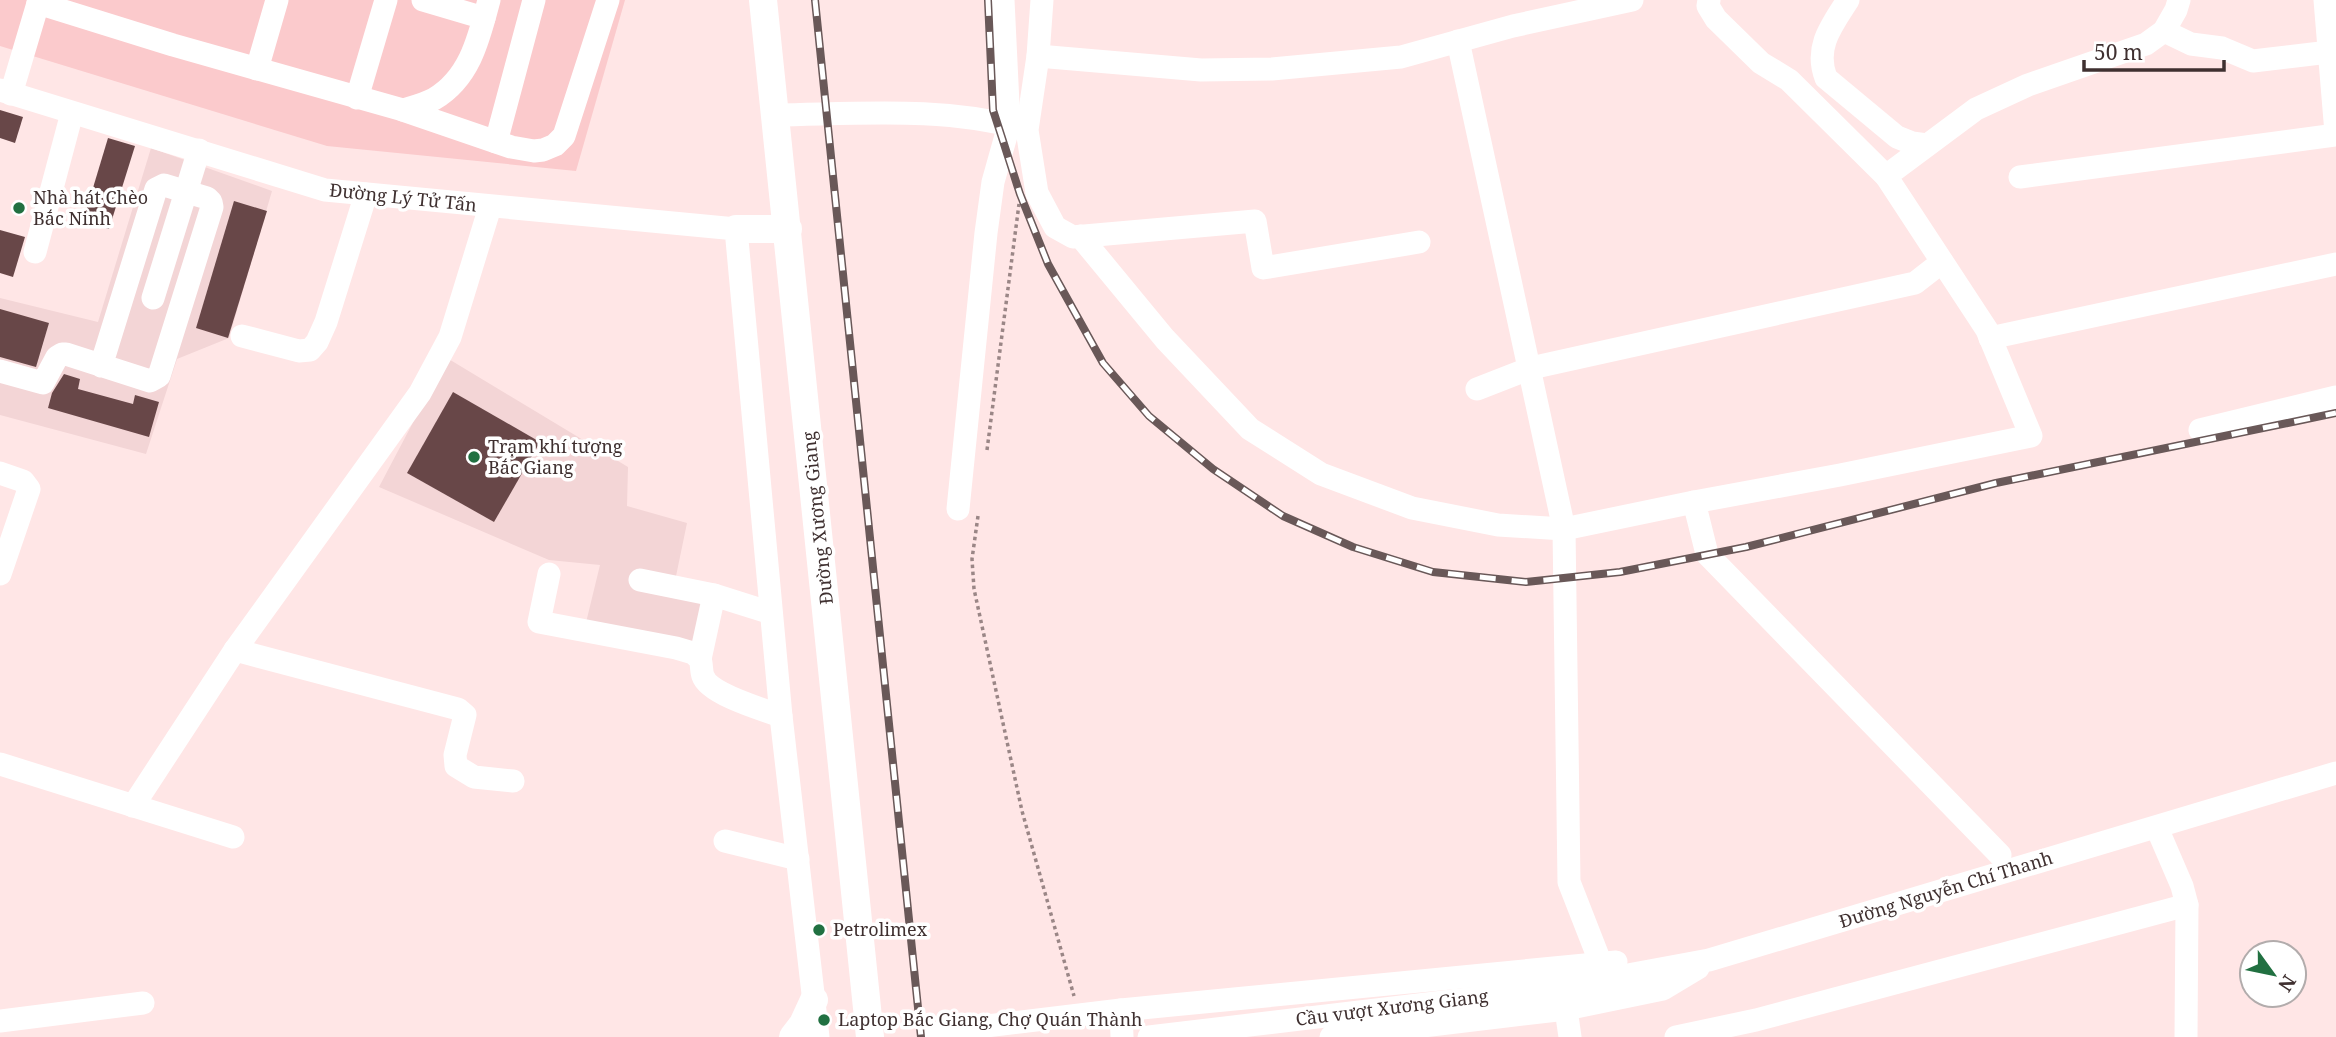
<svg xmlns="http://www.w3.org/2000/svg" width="2336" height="1037" viewBox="0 0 2336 1037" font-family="'Noto Serif',serif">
  <rect width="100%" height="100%" fill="#ffe6e6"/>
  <g fill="#f3d5d6">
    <polygon points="151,148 272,191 229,338 177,359 146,454 0,415 0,298 98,322"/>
    <polygon points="447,358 628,467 627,506 687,523 675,581 712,593 700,650 582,639 600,565 549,560 379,487"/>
  </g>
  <polygon fill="#fbcacc" points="0,0 625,0 576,171 327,146 0,46"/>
  <g fill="#684748">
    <polygon points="0,110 23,117 15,143 0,138"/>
    <polygon points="108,138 135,146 109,229 83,221"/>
    <polygon points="234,201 267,211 228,338 196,328"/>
    <polygon points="0,230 25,237 13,277 0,273"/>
    <polygon points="0,309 49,323 36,367 0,357"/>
    <polygon points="64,374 80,379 78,389 133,404 135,395 159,402 149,437 48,408 52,393"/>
    <polygon points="453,392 540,442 494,522 407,473"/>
  </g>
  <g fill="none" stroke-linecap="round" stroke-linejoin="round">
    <g stroke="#9a8686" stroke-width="3.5" stroke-dasharray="3.5 3.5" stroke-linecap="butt">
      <polyline points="987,450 1019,204"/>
      <polyline points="978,516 972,559 974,589 1022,811 1074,996"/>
    </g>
    <g stroke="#fff" stroke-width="23">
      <polyline points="423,0 484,18"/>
      <polyline points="1042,0 1038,56 1027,130 1037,193 1055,227 1073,237 1255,221 1263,268 1419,242"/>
      <polyline points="1709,0 1708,6 1716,19 1761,63 1789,80 1886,176"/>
      <path d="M1848,0c-16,25 -34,47 -22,78l71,59 15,6 15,2"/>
      <polyline points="2325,0 2336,133"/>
      <polyline points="38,3 173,45 403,110 511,147 534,151 543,150 555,145 564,136 608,0"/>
      <polyline points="2164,31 2191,44 2222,48 2253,61 2329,52"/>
      <polyline points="1458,41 1564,529 1569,882 1601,964"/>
      <polyline points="1038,56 1201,70 1272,69 1401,57 1513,26 1632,0"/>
      <polyline points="257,69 277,0"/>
      <polyline points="0,90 325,190 736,229 781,716 818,1037"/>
      <polyline points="11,94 39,0"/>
      <polyline points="357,98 386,0"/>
      <path d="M403,110c10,-3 22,-6 31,-11 36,-21 45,-61 55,-99"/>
      <path d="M776,115c81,-1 169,-9 248,14"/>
      <polyline points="496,142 534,0"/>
      <polyline points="2020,177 2336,135"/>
      <polyline points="1080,236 1165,339 1250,429 1321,474 1412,508 1498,525 1564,529 1694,502"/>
      <polyline points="35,252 72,113"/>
      <polyline points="153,298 199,150"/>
      <polyline points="242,336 299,351 310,350 317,342 326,322 366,194"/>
      <polyline points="1990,338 2336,264"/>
      <polyline points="0,371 43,383 57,357 62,354 66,354 150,381 159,376 212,207 211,202 207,198 164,185 156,189 101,366"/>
      <polyline points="1477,389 1531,368 1915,283 1942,262"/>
      <polyline points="2200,430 2336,397"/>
      <polyline points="0,473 23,481 29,489 0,574"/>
      <polyline points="958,509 986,233 993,182 1009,125 1003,0"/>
      <path d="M549,574l-10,48 137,26 17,5 7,6c2,5 1,12 3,17 6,18 61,34 78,40"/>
      <polyline points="640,580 714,595 771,613"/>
      <polyline points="235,650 458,709 465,715 455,755 456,766 474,777 513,781"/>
      <polyline points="700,659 714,595"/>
      <polyline points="0,764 233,837"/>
      <polyline points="133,806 235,650 420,393 450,337 490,207"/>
      <polyline points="2157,828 2182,886 2187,905 2186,1037"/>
      <polyline points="725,841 798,859"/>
      <polyline points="2000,855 1707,554 1694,502 1840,475 2031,436 1987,330 1886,176 1976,109 2028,85 2146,44 2164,31 2176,10 2179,0"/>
      <polyline points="1566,1009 1570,1037"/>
      <polyline points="1121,1010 1122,1037"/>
      <polyline points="0,1021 143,1003"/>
      <polyline points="934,1037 938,1034 961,1029 1121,1010 1616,962"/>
      <polyline points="1149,1037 1552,989 1709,960 2336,773"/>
      <polyline points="1331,1037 1566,1009 1663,989 1698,968"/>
      <polyline points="1676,1037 1756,1020 2187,905"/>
    </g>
    <g stroke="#fff" stroke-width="28">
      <polyline points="763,0 870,1037"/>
      <polyline points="736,229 788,229"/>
      <polyline points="793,1037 803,1024 814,1000"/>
    </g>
    <g stroke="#695858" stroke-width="8">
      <g id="rail">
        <polyline points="815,0 921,1037"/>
        <polyline points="988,0 993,110 1004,144 1020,194 1048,264 1103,363 1149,416 1213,469 1283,516 1353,547 1433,572 1526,582 1620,572 1746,547 1996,483 2336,413"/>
      </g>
    </g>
    <use href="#rail" stroke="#fff" stroke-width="5" stroke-dasharray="16" stroke-linecap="butt"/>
  </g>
  <g fill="#217041" stroke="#fff" stroke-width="2.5">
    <circle cx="19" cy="208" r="7"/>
    <circle cx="474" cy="457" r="7"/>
    <circle cx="819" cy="930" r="7"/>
    <circle cx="824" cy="1020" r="7"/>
  </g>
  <g text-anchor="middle" stroke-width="7" stroke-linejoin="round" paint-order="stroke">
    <g font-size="18" fill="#3f3030" stroke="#fff" text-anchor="start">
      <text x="33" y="204">Nhà hát Chèo<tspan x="33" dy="21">Bắc Ninh</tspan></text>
      <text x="488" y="453">Trạm khí tượng<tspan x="488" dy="21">Bắc Giang</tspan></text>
      <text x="833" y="936">Petrolimex</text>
      <text x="838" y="1026">Laptop Bắc Giang, Chợ Quán Thành</text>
    </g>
    <g font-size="18" fill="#3f3030" stroke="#fff">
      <text transform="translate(403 198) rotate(6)" y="6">Đường Lý Tử Tấn</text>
      <text transform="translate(818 518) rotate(-96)" y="6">Đường Xương Giang</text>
      <text transform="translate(1946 890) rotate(-17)" y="6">Đường Nguyễn Chí Thanh</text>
      <text transform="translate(1392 1008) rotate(-7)" y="6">Cầu vượt Xương Giang</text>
    </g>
  </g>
  <g transform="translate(2273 974) rotate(123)"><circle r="33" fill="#ffffff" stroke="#b2acac" stroke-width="2"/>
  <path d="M0-5L12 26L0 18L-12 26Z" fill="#217041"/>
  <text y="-10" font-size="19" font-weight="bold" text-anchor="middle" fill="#3f3030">N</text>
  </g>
  <path d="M2084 60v10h140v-10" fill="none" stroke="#3f3030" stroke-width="3.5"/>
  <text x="2094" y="60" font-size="21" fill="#3f3030" stroke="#ffffff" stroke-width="5" paint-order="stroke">50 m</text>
</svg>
